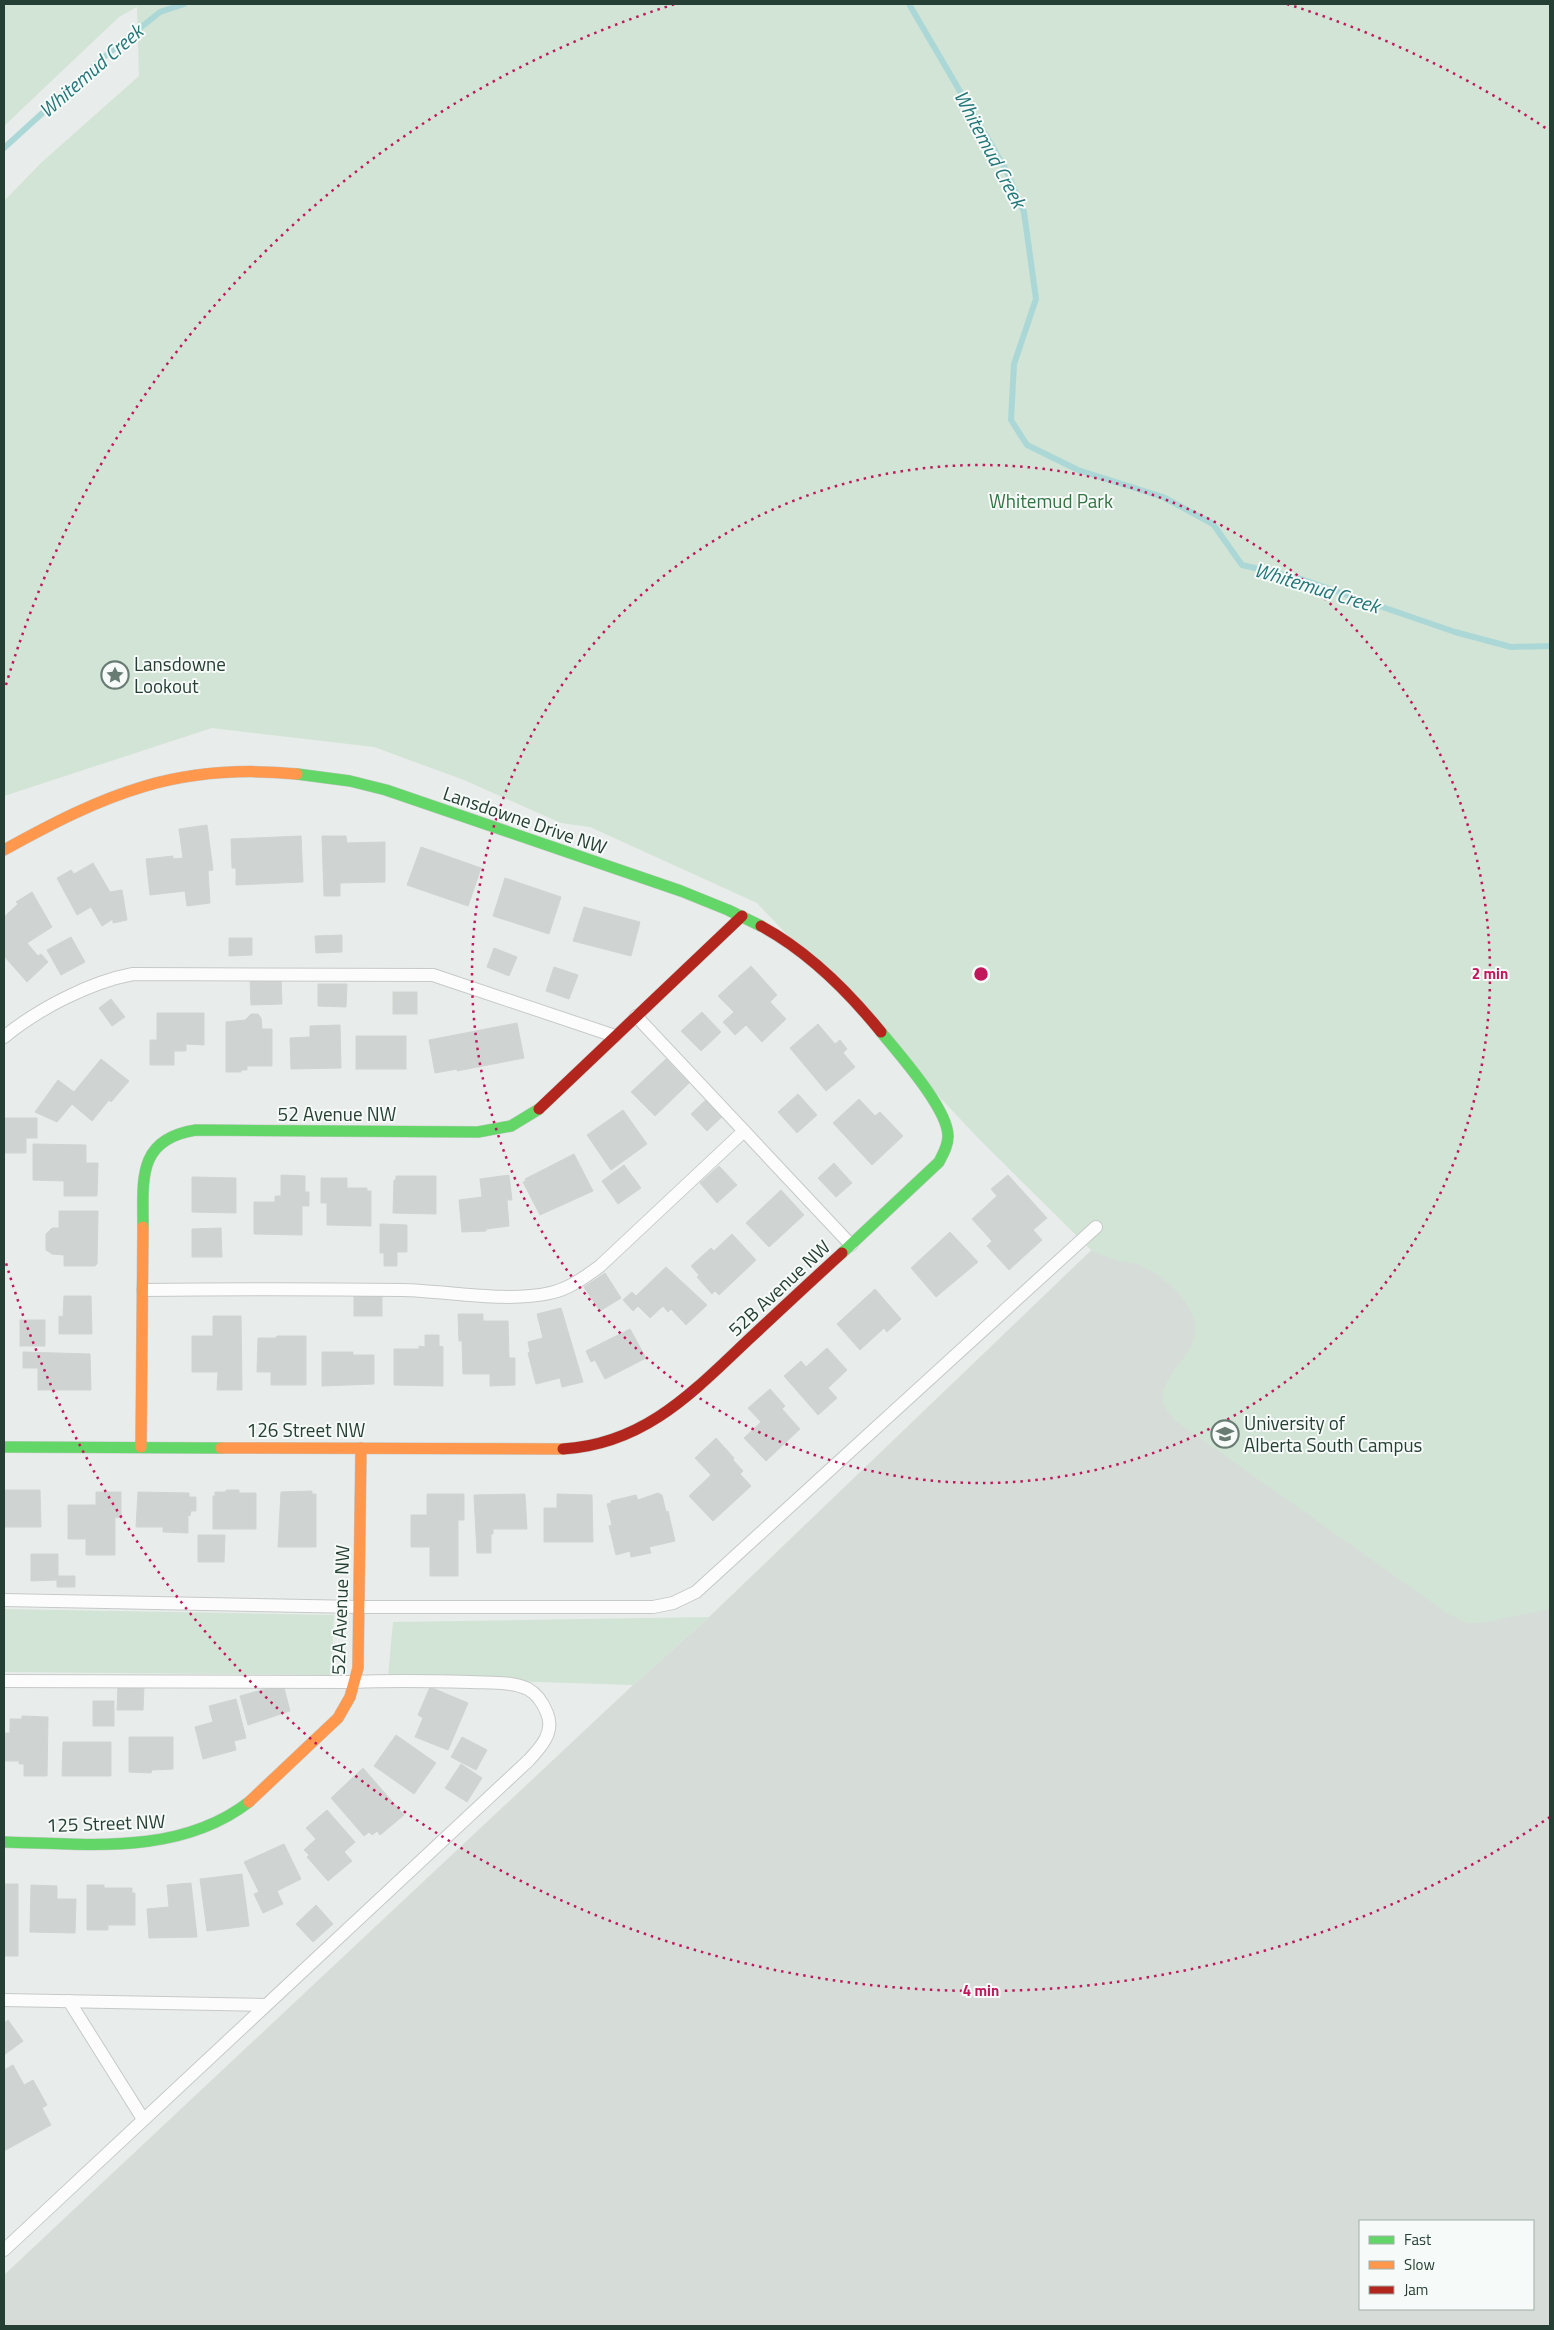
<svg xmlns="http://www.w3.org/2000/svg" width="1554" height="2330" viewBox="0 0 1554 2330" font-family="'Titillium Web',sans-serif">
  <rect width="100%" height="100%" fill="#e8ecea"/>
  <path fill="#d6ddd9" fill-rule="evenodd" d="M1550,810v1516h-1546v-51l629,-590 76,-68zM1360,2221h173v88h-173z"/>
  <g fill="#d2e4d5">
    <path d="M4,4h1546v1605l-69,14h-13l-18,-8 -274,-194c-7,-8 -15,-16 -13,-27 3,-18 21,-33 29,-50 15,-33 -25,-66 -52,-79 -6,-3 -15,-3 -22,-4 -9,-3 -18,-7 -26,-10l-114,-113 -221,-235 -167,-76 -29,-4 -97,-43 -90,-33 -162,-19 -208,68v-595l38,-39 97,-86 -2,-69 -18,10 -115,109z"/>
    <polygon points="4,1609 334,1615 331,1675 4,1672"/>
    <polygon points="709,1617 633,1685 388,1677 393,1622"/>
  </g>
  <g fill="none" stroke-linecap="round" stroke-linejoin="round">
    <g stroke="#abd8d7" stroke-width="6">
      <polyline points="909,4 1006,170 1024,212 1036,299 1014,364 1011,420 1027,445 1078,470 1163,497 1213,524 1242,565 1298,578 1455,632 1511,647 1550,646"/>
      <polyline points="4,148 104,57 160,12 184,4"/>
    </g>
  </g>
  <g fill="#cfd3d1" stroke="#d0d5d2">
    <polygon points="207,825 213,870 208,871 210,903 187,906 185,891 150,895 146,859 173,856 173,859 183,858 179,829"/>
    <polygon points="301,836 303,882 236,885 236,868 232,868 231,839"/>
    <polygon points="322,836 346,836 347,843 385,842 385,882 340,883 340,896 324,896"/>
    <polygon points="421,847 481,868 468,906 407,885"/>
    <polygon points="93,863 110,892 122,890 127,920 113,923 113,919 102,926 91,907 77,915 57,878 71,870 74,874"/>
    <polygon points="505,878 561,897 549,934 493,916"/>
    <polygon points="32,892 52,927 27,943 38,956 41,954 48,962 27,982 4,956 4,917 18,904 16,902"/>
    <polygon points="584,907 640,922 631,956 573,941"/>
    <polygon points="342,935 342,952 316,953 315,936"/>
    <polygon points="71,937 85,962 61,975 47,950"/>
    <polygon points="229,938 252,938 252,955 229,956"/>
    <polygon points="494,948 517,957 509,976 487,967"/>
    <polygon points="751,966 777,995 770,1002 786,1019 762,1042 746,1025 735,1035 723,1022 734,1012 718,996"/>
    <polygon points="554,967 578,975 569,999 546,991"/>
    <polygon points="250,979 281,979 282,1004 251,1005"/>
    <polygon points="318,984 347,984 346,1007 318,1006"/>
    <rect x="393" y="992" width="24" height="22"/>
    <polygon points="111,999 125,1017 112,1026 99,1008"/>
    <polygon points="702,1012 721,1032 701,1051 681,1031"/>
    <polygon points="157,1013 204,1013 204,1045 186,1044 186,1051 174,1051 174,1065 150,1065 150,1040 157,1040"/>
    <polygon points="251,1014 258,1014 261,1018 262,1029 272,1029 272,1066 247,1066 247,1070 241,1070 241,1072 226,1072 226,1022 245,1020"/>
    <polygon points="517,1023 524,1058 457,1071 457,1069 435,1073 429,1040"/>
    <polygon points="818,1024 835,1044 840,1040 847,1049 843,1053 855,1067 826,1091 790,1048"/>
    <polygon points="340,1025 341,1068 291,1069 290,1038 310,1037 310,1026"/>
    <rect x="356" y="1036" width="50" height="33"/>
    <polygon points="101,1059 129,1081 111,1102 109,1100 92,1121 72,1104 57,1122 35,1112 58,1080 74,1092"/>
    <polygon points="666,1059 689,1083 655,1116 631,1092"/>
    <polygon points="798,1094 817,1115 797,1133 778,1112"/>
    <polygon points="710,1096 726,1113 707,1131 691,1114"/>
    <polygon points="859,1099 875,1116 880,1112 903,1136 872,1165 833,1123"/>
    <polygon points="623,1110 647,1144 611,1170 587,1135"/>
    <polygon points="4,1118 37,1118 37,1138 26,1138 26,1153 4,1153"/>
    <polygon points="33,1144 86,1145 86,1163 98,1163 97,1196 64,1196 64,1181 33,1180"/>
    <polygon points="574,1154 593,1191 540,1215 523,1182 526,1181 525,1179"/>
    <polygon points="834,1163 852,1183 836,1197 818,1178"/>
    <polygon points="624,1165 641,1188 618,1204 602,1181"/>
    <polygon points="719,1166 737,1185 717,1203 700,1183"/>
    <polygon points="281,1175 305,1176 305,1192 309,1192 309,1206 302,1206 302,1235 254,1234 254,1202 275,1202 275,1196 281,1196"/>
    <polygon points="509,1175 512,1200 507,1200 509,1226 486,1229 486,1231 462,1232 459,1200 482,1197 480,1179"/>
    <polygon points="1008,1175 1047,1218 1033,1230 1042,1240 1009,1270 987,1246 992,1241 972,1219 997,1196 991,1189"/>
    <polygon points="396,1176 436,1176 436,1214 393,1213 394,1180 396,1180"/>
    <polygon points="192,1177 236,1178 236,1213 192,1212"/>
    <polygon points="321,1178 347,1178 347,1188 367,1188 367,1191 371,1191 371,1226 327,1225 327,1203 321,1203"/>
    <polygon points="781,1190 804,1215 769,1247 746,1223"/>
    <polygon points="59,1211 98,1211 97,1264 95,1266 64,1266 64,1255 52,1254 46,1250 46,1234 52,1228 59,1228"/>
    <polygon points="380,1224 407,1225 407,1252 397,1252 397,1266 384,1266 384,1253 380,1253"/>
    <polygon points="221,1228 222,1257 192,1257 192,1229"/>
    <polygon points="950,1232 978,1262 936,1297 911,1268"/>
    <polygon points="732,1234 756,1260 719,1295 715,1291 712,1294 697,1277 699,1275 691,1266 711,1248 714,1251"/>
    <polygon points="666,1267 707,1305 686,1325 671,1309 668,1312 663,1306 650,1318 638,1306 633,1311 623,1300 632,1292 636,1296"/>
    <polygon points="605,1273 621,1298 600,1311 584,1287"/>
    <polygon points="875,1289 901,1319 887,1332 884,1328 860,1350 837,1324"/>
    <rect x="354" y="1292" width="28" height="24"/>
    <polygon points="64,1296 91,1296 92,1334 59,1334 59,1316 63,1317"/>
    <polygon points="561,1308 583,1382 562,1387 560,1378 536,1384 528,1353 530,1352 528,1342 543,1338 537,1314"/>
    <polygon points="458,1314 483,1314 483,1321 508,1321 509,1358 515,1358 515,1385 490,1386 490,1374 463,1374 462,1341 459,1341"/>
    <polygon points="213,1316 241,1316 242,1390 217,1390 218,1372 192,1372 192,1336 213,1336"/>
    <rect x="20" y="1320" width="25" height="26"/>
    <polygon points="630,1329 646,1358 605,1379 595,1360 591,1362 586,1351"/>
    <polygon points="425,1335 439,1335 439,1346 443,1347 443,1386 394,1385 394,1349 419,1349 419,1346 425,1347"/>
    <polygon points="277,1336 306,1336 306,1385 271,1385 271,1372 257,1372 258,1338 276,1338"/>
    <polygon points="827,1348 847,1370 828,1388 837,1398 818,1415 784,1376 801,1361 806,1367"/>
    <polygon points="23,1352 90,1354 91,1390 38,1390 38,1368 23,1368"/>
    <polygon points="322,1352 353,1352 353,1355 374,1355 374,1384 322,1386"/>
    <polygon points="770,1389 785,1406 782,1409 800,1429 766,1461 744,1438 761,1422 748,1408"/>
    <polygon points="716,1438 734,1458 733,1460 743,1471 740,1474 751,1486 713,1521 689,1496 711,1475 695,1458"/>
    <polygon points="4,1490 40,1490 41,1527 4,1527"/>
    <polygon points="226,1490 239,1490 239,1493 256,1493 256,1529 213,1529 213,1496 215,1496 215,1492 226,1492"/>
    <polygon points="312,1491 312,1494 316,1494 316,1547 278,1547 281,1492"/>
    <polygon points="96,1492 121,1492 121,1518 115,1517 115,1555 86,1555 86,1539 68,1539 68,1505 96,1505"/>
    <polygon points="138,1492 189,1493 189,1497 196,1497 196,1511 191,1511 190,1516 188,1515 188,1533 163,1532 163,1527 136,1527"/>
    <polygon points="658,1493 662,1495 666,1512 668,1511 675,1541 649,1547 651,1553 631,1557 630,1551 616,1555 609,1526 612,1525 607,1504 611,1503 611,1501 636,1495 638,1500"/>
    <polygon points="427,1494 464,1494 464,1520 458,1520 458,1576 430,1576 430,1547 411,1547 411,1515 427,1515"/>
    <polygon points="525,1494 527,1529 493,1529 493,1534 491,1534 491,1553 477,1553 474,1495"/>
    <polygon points="557,1494 592,1495 593,1542 544,1542 544,1508 557,1508"/>
    <polygon points="198,1535 225,1535 224,1562 198,1562"/>
    <polygon points="31,1554 58,1554 58,1576 75,1576 75,1587 57,1587 57,1580 31,1581"/>
    <polygon points="283,1684 290,1711 248,1725 240,1696"/>
    <polygon points="118,1686 144,1686 143,1710 117,1710"/>
    <polygon points="430,1687 468,1703 448,1750 415,1737 423,1718 418,1715"/>
    <polygon points="236,1699 246,1738 234,1741 236,1750 203,1759 195,1727 213,1722 209,1706"/>
    <rect x="93" y="1701" width="21" height="25"/>
    <polygon points="22,1716 48,1717 47,1776 24,1776 24,1764 19,1764 19,1761 4,1761 4,1733 10,1733 10,1719 22,1719"/>
    <polygon points="396,1735 436,1763 414,1794 374,1766"/>
    <polygon points="129,1737 173,1737 173,1769 152,1770 151,1773 129,1772"/>
    <polygon points="462,1737 487,1750 476,1770 451,1757"/>
    <polygon points="63,1742 111,1742 111,1776 62,1776"/>
    <polygon points="461,1764 482,1778 467,1802 445,1788"/>
    <polygon points="363,1768 404,1815 380,1835 377,1831 372,1835 369,1832 364,1836 331,1798"/>
    <polygon points="327,1810 355,1842 344,1852 352,1861 328,1881 307,1857 309,1855 304,1850 316,1839 306,1828"/>
    <polygon points="284,1844 301,1879 277,1891 283,1904 263,1913 254,1894 259,1892 244,1862"/>
    <polygon points="242,1874 249,1926 207,1931 200,1879"/>
    <polygon points="191,1883 197,1937 149,1938 147,1909 169,1907 167,1885"/>
    <rect x="4" y="1884" width="14" height="72"/>
    <polygon points="31,1885 57,1886 57,1899 76,1899 75,1933 30,1932"/>
    <polygon points="87,1885 104,1885 104,1888 132,1888 132,1893 135,1893 135,1925 108,1925 108,1930 87,1930"/>
    <polygon points="316,1905 333,1924 313,1942 296,1924"/>
    <polygon points="8,2020 23,2041 4,2055 4,2023"/>
    <polygon points="13,2065 24,2085 33,2080 47,2105 42,2108 51,2125 4,2151 4,2070"/>
  </g>
  <g fill="none" stroke-linecap="round" stroke-linejoin="round">
    <g stroke="#c5c9c7" stroke-width="14">
      <g id="lane">
        <polyline points="636,1016 851,1245"/>
        <path d="M4,1037c34,-28 86,-55 129,-63l300,1 182,61"/>
        <path d="M143,1290c86,-1 173,-1 259,0 46,1 104,13 148,3 19,-4 35,-16 50,-27l144,-135"/>
        <polyline points="4,1600 359,1607 653,1607 673,1603 696,1592 1096,1227"/>
        <path d="M4,1681l351,1c39,-2 77,-1 116,0 18,1 40,-1 57,7 9,5 15,14 19,24 8,19 -6,34 -18,47l-525,490"/>
        <polyline points="4,2000 265,2005"/>
        <polyline points="69,2001 143,2119"/>
      </g>
    </g>
    <g stroke="#c4c9c7" stroke-width="12">
      <g id="fast">
        <polyline points="297,774 350,781 386,790 681,891 728,910 761,926"/>
        <path d="M143,1227c0,-48 -6,-88 53,-97l282,2 33,-6 28,-17"/>
        <path d="M842,1253l97,-91c4,-8 9,-16 9,-26 0,-27 -49,-82 -67,-104"/>
        <polyline points="4,1447 221,1448"/>
        <path d="M4,1842c83,2 175,14 245,-40"/>
      </g>
    </g>
    <g stroke="#c4c9c7" stroke-width="12">
      <g id="slow">
        <path d="M4,850c101,-56 174,-88 293,-76"/>
        <polyline points="141,1447 143,1227"/>
        <polyline points="221,1448 563,1449"/>
        <polyline points="249,1802 338,1718 350,1697 358,1668 361,1448"/>
      </g>
    </g>
    <g stroke="#c4c9c7" stroke-width="12">
      <g id="jam">
        <path d="M761,926c48,26 86,64 120,106"/>
        <polyline points="539,1109 742,916"/>
        <path d="M563,1449c81,-5 129,-56 184,-108 31,-29 63,-59 95,-88"/>
      </g>
    </g>
    <use href="#lane" stroke="#fcfcfc" stroke-width="12"/>
    <use href="#fast" stroke="#63d668" stroke-width="11"/>
    <use href="#slow" stroke="#ff974d" stroke-width="11"/>
    <use href="#jam" stroke="#b3261e" stroke-width="11"/>
  </g>
  <g fill="none" stroke="#c2185b" stroke-width="2.5" stroke-dasharray="2.5 5">
    <circle cx="981" cy="974" r="509"/>
    <path d="M1550 1817A1017 1017 0 0 1 6 1263M6 685A1017 1017 0 0 1 675 4M1287 4A1017 1017 0 0 1 1550 131"/>
  </g>
  <defs>
    <g id="sight-ring" transform="scale(1.4375)"><circle r="9.5" fill="#f6faf8" stroke="#697c74" stroke-width="1.5"/><path d="M0-6L1.8-2.2L6-1.7L2.9 1.2L3.7 5.4L0 3.3L-3.7 5.4L-2.9 1.2L-6-1.7L-1.8-2.2Z" fill="#697c74"/></g>
    <g id="university-ring" transform="scale(1.4375)"><circle r="9.5" fill="#f6faf8" stroke="#697c74" stroke-width="1.5"/><path d="M0-5L7-2L0 1L-7-2ZM-4 1L0 2.5L4 1V4Q0 6-4 4Z" fill="#697c74"/></g>
  </defs>
  <g fill-rule="evenodd">
    <use href="#sight-ring" x="115" y="675"/>
    <use href="#university-ring" x="1225" y="1434"/>
  </g>
  <g text-anchor="middle" stroke-width="4" stroke-linejoin="round" paint-order="stroke">
    <g font-size="19" fill="#317441" stroke="#f6faf8">
      <text x="1051" y="508">Whitemud Park</text>
    </g>
    <g font-size="19" fill="#253f34" stroke="#f6faf8" text-anchor="start">
      <text x="134" y="671">Lansdowne<tspan x="134" dy="22">Lookout</tspan></text>
      <text x="1244" y="1430">University of<tspan x="1244" dy="22">Alberta South Campus</tspan></text>
    </g>
    <g font-size="19" fill="#253f34" stroke="#f6faf8">
      <text transform="translate(525 820) rotate(19)" y="7">Lansdowne Drive NW</text>
      <text x="337" y="1121">52 Avenue NW</text>
      <text transform="translate(779 1288) rotate(-43)" y="7">52B Avenue NW</text>
      <text x="306" y="1437">126 Street NW</text>
      <text transform="translate(340 1610) rotate(-88)" y="7">52A Avenue NW</text>
      <text transform="translate(106 1823) rotate(-2)" y="7">125 Street NW</text>
    </g>
    <g font-size="20" font-style="italic" fill="#227779" stroke="#f6faf8">
      <text transform="translate(91 71) rotate(-41)" y="7">Whitemud Creek</text>
      <text transform="translate(990 149) rotate(62)" y="7">Whitemud Creek</text>
      <text transform="translate(1317 588) rotate(17)" y="7">Whitemud Creek</text>
    </g>
  </g>
  <circle cx="981" cy="974" r="8" fill="#c2185b" stroke="#f6faf8" stroke-width="2.5"/>
  <g font-size="15" text-anchor="middle" font-weight="bold" fill="#c2185b" stroke="#f6faf8" stroke-width="4" stroke-linejoin="round" paint-order="stroke">
    <text x="1490" y="979">2 min</text>
    <text x="981" y="1996">4 min</text>
  </g>
  <rect width="1554" height="2330" fill="none" stroke="#253f34" stroke-width="10"/>
  <rect x="1359" y="2220" width="175" height="90" fill="#f6faf8" stroke="#a2afaa"/>
  <rect x="1369" y="2236" width="25" height="8" fill="#63d668" stroke="#a2afaa"/>
  <text x="1404" y="2245" font-size="15" fill="#253f34">Fast</text>
  <rect x="1369" y="2261" width="25" height="8" fill="#ff974d" stroke="#a2afaa"/>
  <text x="1404" y="2270" font-size="15" fill="#253f34">Slow</text>
  <rect x="1369" y="2286" width="25" height="8" fill="#b3261e" stroke="#a2afaa"/>
  <text x="1404" y="2295" font-size="15" fill="#253f34">Jam</text>
</svg>
